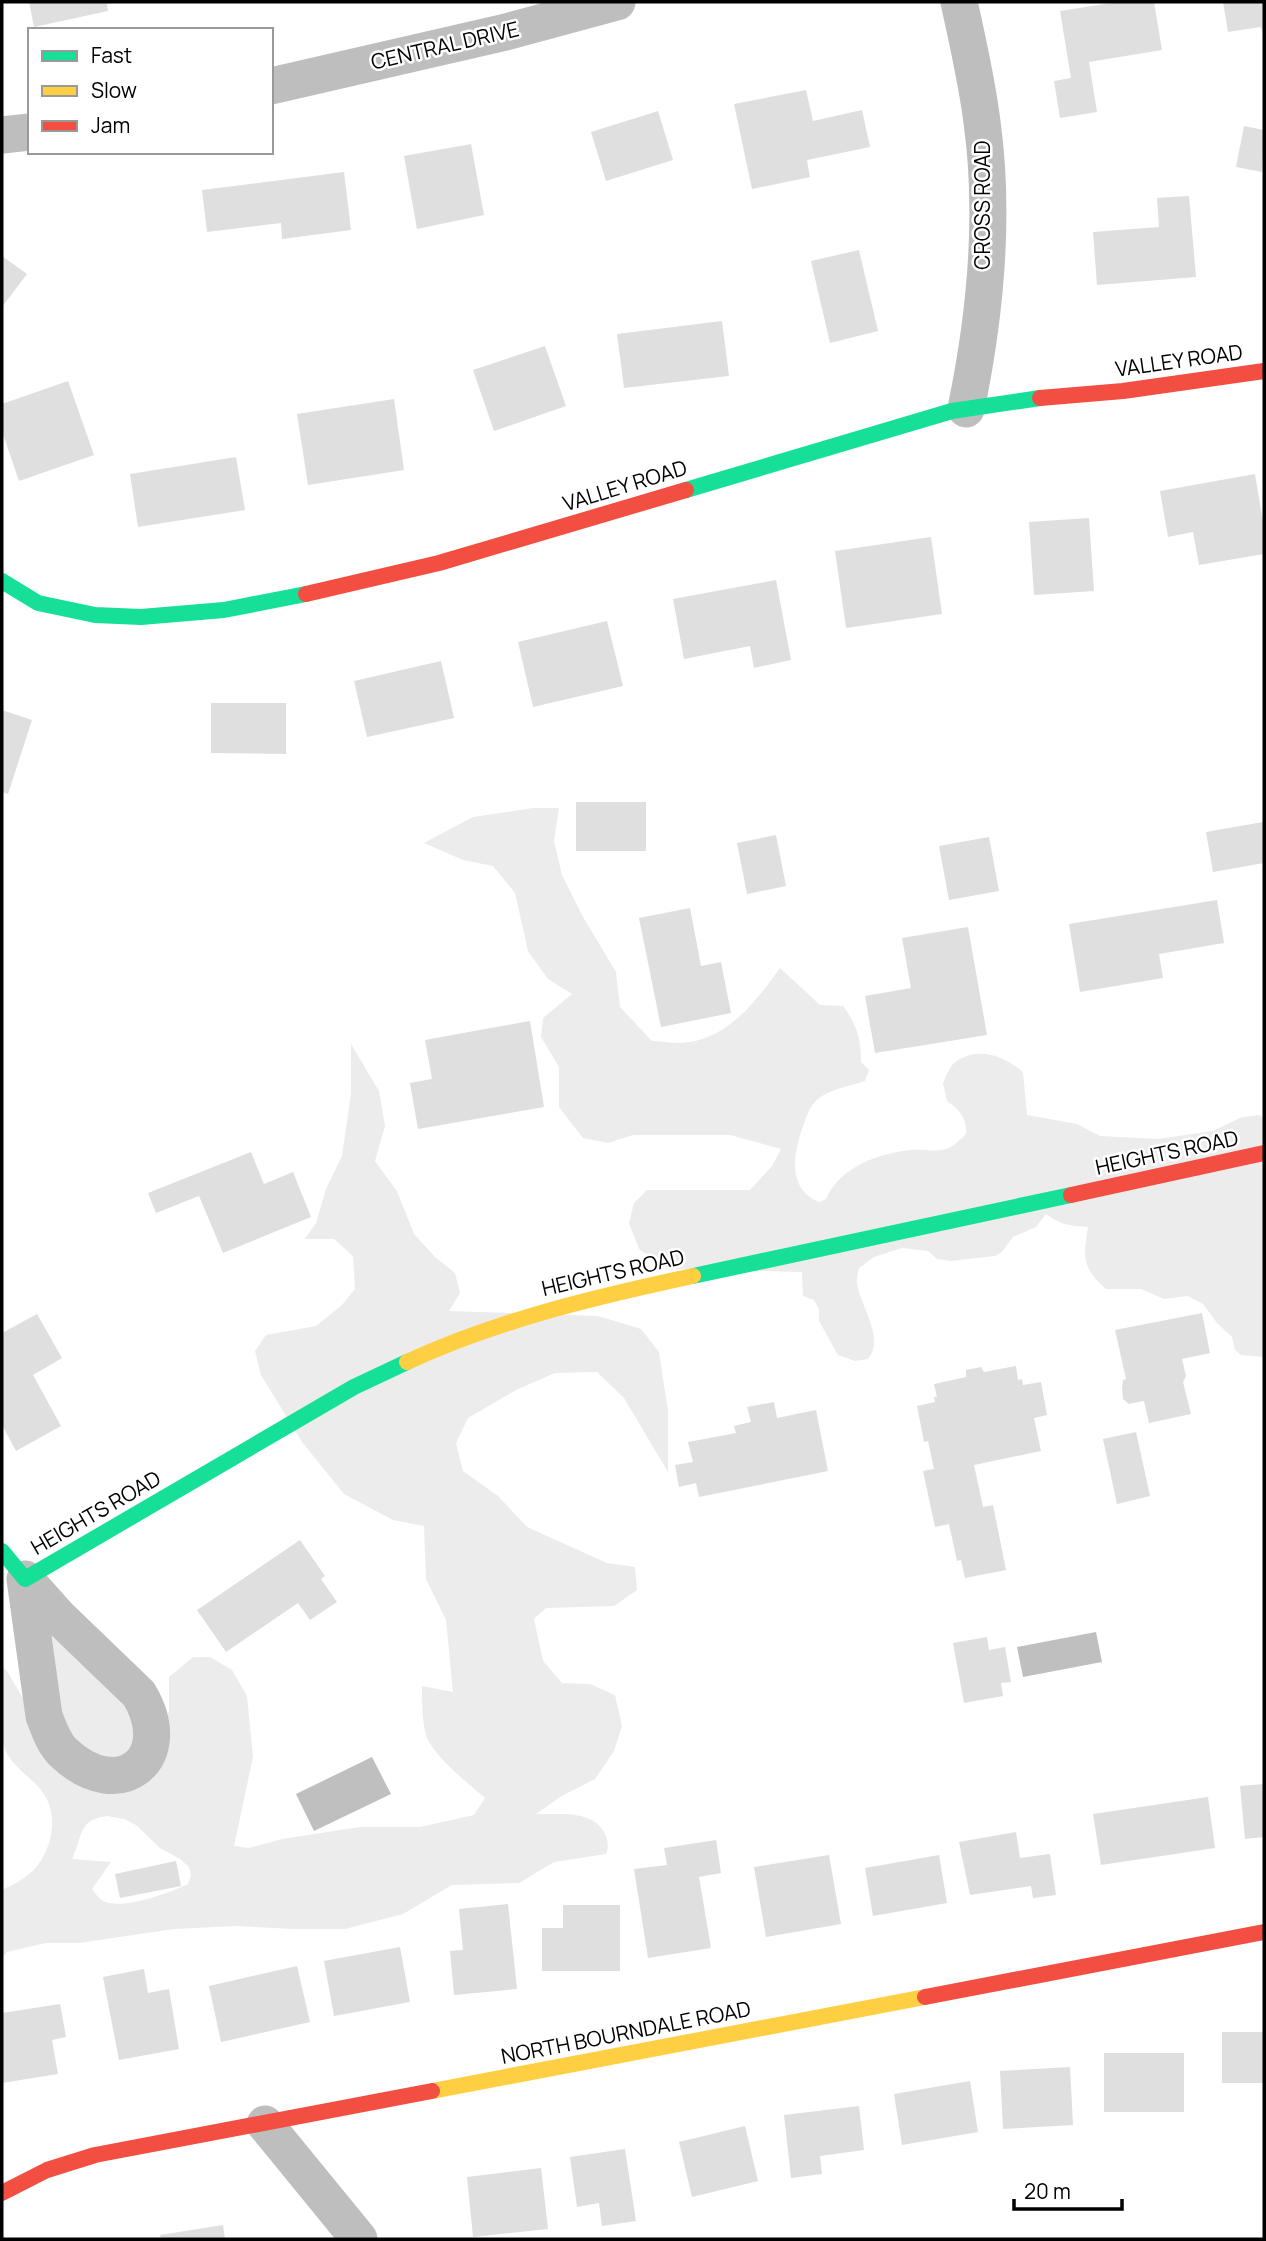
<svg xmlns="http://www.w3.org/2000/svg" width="1266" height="2241" viewBox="0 0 1266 2241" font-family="Manrope,sans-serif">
  <rect width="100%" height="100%" fill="#fff"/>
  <g fill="#ececec" fill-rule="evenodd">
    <path d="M533,808h26l-5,33 8,34 20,40 34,57 4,35 32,34c9,0 18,2 27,2 46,-1 76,-40 101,-75l40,37 23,1c14,19 18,33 18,56l8,8 -4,11c-15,5 -34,8 -46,17 -8,6 -11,15 -14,23 -11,28 -20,67 14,81l7,-3c14,-32 53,-46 85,-49 13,-1 26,3 38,-2 6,-3 12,-9 17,-14 1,-16 -6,-24 -19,-33l-4,-18c3,-6 6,-15 11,-20 23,-18 50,-7 69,9l4,43 50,9 23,12 58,3 55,-8 29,-14 18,-2 4,4v238l-23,-2 -6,-5 -3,-13 -15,-14 -14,-19 -15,-8 -24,3 -23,-10h-35c-24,-21 -23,-32 -18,-62 -17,-1 -28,-2 -42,-13l-10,13 -23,10 -11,15 -7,4 -44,5 -14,-2 -9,-8 -26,-3 -28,9 -15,11c-1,5 -3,11 -2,16 4,23 28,54 11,75l-13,2 -17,-6 -19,-34v-12l-5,-9 -11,-4 -1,-24 -134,-3 -29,-20 -10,-26 5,-20 13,-13h103l22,-24 9,-17 -51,-14h-97l-25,8 -25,-5 -24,-31v-40l-18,-30 2,-19 29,-24 -24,-15 -20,-28 -13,-58 -22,-27 -30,-6 -39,-17 49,-26z"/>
    <path d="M351,1044l28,47 6,35 -10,35 22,30 17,43 21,23 20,16 5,20 -11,18 149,5 43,13 18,23 9,59v61l-44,-74 -27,-26 -42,1 -39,17 -48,28 -12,25 7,28 35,25 29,31 80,36 28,4 2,23 -23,16 -68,2 -12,11 9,42 19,22 28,1 25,11 7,31 -8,25 -19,28 -35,18 -24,17c22,1 55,-5 68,18 4,8 5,14 2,22l-52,8 -35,21 -67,2 -49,29 -58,15h-52l-56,-3 -63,3 -95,14h-33l-39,9 -5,6v-68c12,-6 26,-12 35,-24 15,-19 21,-49 8,-70 -9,-17 -33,-27 -41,-49 -4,-20 -2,-57 -2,-80l5,4 55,94 84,10 23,-64v-34l24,-20h17l22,13 15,26 6,61 -19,89 15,2 33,-9 78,-12h60l54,-12 11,-17c-15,-13 -53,-43 -59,-63 -4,-16 -4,-33 -4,-49l31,6 -7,-72 -20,-41 -2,-53 -31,-6 -49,-26 -42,-52 -41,-67 -6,-24 11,-16 50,-9 26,-21 13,-16 -2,-33 -19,-17h-29l11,-16 10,-34 16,-33 9,-63zM107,1816l17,3 12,6 24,23 20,11 9,8 2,9 -3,8c-18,9 -58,23 -78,19 -9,-1 -13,-7 -18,-14l19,-27 -39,-3c11,-22 5,-39 35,-43z"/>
    <polygon points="58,1616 139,1694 147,1757 85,1769 37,1673"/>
  </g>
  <g fill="#bfbfbf">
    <polygon points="1096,1632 1102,1662 1023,1677 1017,1647"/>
    <polygon points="372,1757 391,1794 314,1831 296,1794"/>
  </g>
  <g fill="#dfdfdf">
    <polygon points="29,2 113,2 114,3 107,4 108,11 34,27"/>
    <polygon points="1117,2 1154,2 1162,50 1089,62 1097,112 1060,118 1054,81 1071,78 1060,11"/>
    <polygon points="1223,2 1264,2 1264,37 1261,27 1228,32"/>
    <polygon points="806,90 813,121 862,110 870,147 807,160 810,177 752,189 734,104"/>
    <polygon points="658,111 673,160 606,181 591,132"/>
    <polygon points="1244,126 1264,130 1262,172 1236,167"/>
    <polygon points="471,144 484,215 417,229 404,156"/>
    <polygon points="344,172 351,230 282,239 281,223 207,232 202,190"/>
    <polygon points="1189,196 1196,277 1097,285 1093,232 1159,227 1157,198"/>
    <polygon points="859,250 878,331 830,343 811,261"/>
    <polygon points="2,256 27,274 2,307"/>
    <polygon points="722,321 729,376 624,388 617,334"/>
    <polygon points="545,346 566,406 494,431 473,370"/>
    <polygon points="68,381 94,455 19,481 2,431 2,404"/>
    <polygon points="394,399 404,470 308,485 297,414"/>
    <polygon points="236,457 245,510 138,527 130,474"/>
    <polygon points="1255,474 1264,528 1264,554 1199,565 1193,532 1168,537 1160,491"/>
    <polygon points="1089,518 1094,591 1034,595 1029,522"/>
    <polygon points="931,537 942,614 846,628 835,551"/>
    <polygon points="776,580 791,660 754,668 750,646 684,659 673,599"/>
    <polygon points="607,621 623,686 533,707 518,642"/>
    <polygon points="441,661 454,718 367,737 354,681"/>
    <polygon points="211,703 286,703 286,754 211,753"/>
    <polygon points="2,710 32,720 8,794 2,792"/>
    <rect x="576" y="802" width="70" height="49"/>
    <polygon points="1263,822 1264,863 1213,872 1206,832"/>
    <polygon points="776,835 786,886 747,894 737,843"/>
    <polygon points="989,837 999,891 949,900 939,846"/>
    <polygon points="1217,900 1224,943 1159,954 1163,978 1080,992 1069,924"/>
    <polygon points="690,908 701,966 721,962 731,1013 661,1027 639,918"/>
    <polygon points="968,927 987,1035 875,1053 865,996 911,988 902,938"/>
    <polygon points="530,1021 544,1107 418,1129 410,1083 432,1079 425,1040"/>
    <polygon points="251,1152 264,1184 293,1172 311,1217 223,1253 199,1196 156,1213 148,1193"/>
    <polygon points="1202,1313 1210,1353 1182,1359 1186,1376 1183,1382 1191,1414 1149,1423 1144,1401 1129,1404 1123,1399 1122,1388 1123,1380 1126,1379 1115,1330"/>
    <polygon points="37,1314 62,1358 33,1375 61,1426 16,1451 2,1425 2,1333"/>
    <polygon points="1016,1366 1018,1380 1022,1379 1023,1385 1041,1382 1047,1415 1034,1418 1041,1451 974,1465 983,1507 993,1505 1006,1570 965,1578 961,1560 957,1561 949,1524 935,1527 923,1471 934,1469 928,1441 924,1442 917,1406 935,1402 934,1397 937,1397 934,1384 966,1377 966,1370 981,1367 984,1372"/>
    <polygon points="774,1402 777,1418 816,1410 828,1471 699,1497 696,1483 679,1487 675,1465 693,1462 688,1442 736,1433 734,1426 751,1422 747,1407"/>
    <polygon points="1136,1432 1150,1496 1117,1504 1103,1439"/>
    <polygon points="300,1540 325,1576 321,1579 337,1602 310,1620 298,1603 226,1652 197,1610"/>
    <polygon points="987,1637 989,1650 1005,1647 1011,1682 1001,1683 1003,1696 964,1703 953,1643"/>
    <polygon points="1264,1784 1264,1837 1245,1839 1240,1786"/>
    <polygon points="1208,1797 1215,1848 1101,1865 1093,1814"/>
    <polygon points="1016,1832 1020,1858 1050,1854 1056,1895 1033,1898 1031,1886 970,1895 959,1842"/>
    <polygon points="716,1840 721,1873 699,1877 711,1948 648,1958 634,1869 667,1865 664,1848"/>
    <polygon points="829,1855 841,1924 766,1937 754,1867"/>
    <polygon points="939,1855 947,1903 873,1916 865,1868"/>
    <polygon points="176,1861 181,1886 120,1898 115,1874"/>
    <polygon points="508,1904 517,1989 454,1995 450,1951 463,1950 459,1909"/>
    <polygon points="563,1905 620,1905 620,1971 542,1971 542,1928 563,1928"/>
    <polygon points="400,1947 410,2002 334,2016 324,1961"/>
    <polygon points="297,1966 310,2022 221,2042 209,1986"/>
    <polygon points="144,1969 148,1993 169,1989 179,2049 119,2060 103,1977"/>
    <polygon points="60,2004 66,2037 52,2040 58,2074 2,2083 2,2013"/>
    <rect x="1222" y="2032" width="42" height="51"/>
    <rect x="1104" y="2053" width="80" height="59"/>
    <polygon points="1070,2067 1073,2125 1003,2129 1000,2071"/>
    <polygon points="970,2081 978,2132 902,2145 894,2094"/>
    <polygon points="859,2106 864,2150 820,2156 822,2174 791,2178 784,2115"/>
    <polygon points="745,2126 758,2181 692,2197 679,2142"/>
    <polygon points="625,2149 636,2221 602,2226 599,2203 577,2207 570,2157"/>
    <polygon points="541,2168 548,2229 473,2237 467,2177"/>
    <polygon points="223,2225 225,2239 161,2239 160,2235"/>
  </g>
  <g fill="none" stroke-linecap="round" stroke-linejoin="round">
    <g stroke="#bebebe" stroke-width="37">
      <path d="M959,2c9,40 18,80 23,120 13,94 3,195 -16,287"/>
      <polyline points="271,86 506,32 617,2"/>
      <polyline points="2,135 30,132"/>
      <path d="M25,1579l33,37 81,78c39,65 -20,111 -75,59 -10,-9 -15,-24 -20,-37z"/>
      <polyline points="265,2124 359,2239"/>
    </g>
    <g stroke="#16e098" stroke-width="16">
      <polyline points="686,490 952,411 1040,398"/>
      <polyline points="2,581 38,603 95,615 141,617 224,610 306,594"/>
      <polyline points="693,1276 1071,1195"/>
      <polyline points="2,1551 25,1579 354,1387 407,1362"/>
    </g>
    <g stroke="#ffcf43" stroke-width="16">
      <path d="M407,1362c91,-42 188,-65 286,-86"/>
      <polyline points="432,2091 925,1997"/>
    </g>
    <g stroke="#f24e42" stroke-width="16">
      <polyline points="1040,398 1123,391 1264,371"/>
      <polyline points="306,594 439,563 686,490"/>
      <polyline points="1071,1195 1264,1153"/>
      <polyline points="925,1997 1264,1932"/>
      <polyline points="2,2193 47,2170 95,2155 432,2091"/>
    </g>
  </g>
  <g text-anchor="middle" stroke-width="5" stroke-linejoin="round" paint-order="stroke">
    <g font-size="21" fill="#000" stroke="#fff">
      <text transform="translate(445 46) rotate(-13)" y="7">CENTRAL DRIVE</text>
      <text transform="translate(983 205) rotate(-90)" y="7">CROSS ROAD</text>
      <text transform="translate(1179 361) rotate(-8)" y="7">VALLEY ROAD</text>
      <text transform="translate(625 486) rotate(-17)" y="7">VALLEY ROAD</text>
      <text transform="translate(1167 1153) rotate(-12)" y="7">HEIGHTS ROAD</text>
      <text transform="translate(613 1273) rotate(-13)" y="7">HEIGHTS ROAD</text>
      <text transform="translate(96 1513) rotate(-30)" y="7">HEIGHTS ROAD</text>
      <text transform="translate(626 2033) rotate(-11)" y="7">NORTH BOURNDALE ROAD</text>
    </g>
  </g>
  <rect width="1266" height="2241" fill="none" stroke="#000000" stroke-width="7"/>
  <rect x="28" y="28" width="245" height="126" fill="#ffffff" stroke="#999999" stroke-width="2"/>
  <rect x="42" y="51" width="35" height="10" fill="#16e098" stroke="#999999" stroke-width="2"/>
  <text x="91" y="63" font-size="21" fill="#000000">Fast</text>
  <rect x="42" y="86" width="35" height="10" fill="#ffcf43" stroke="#999999" stroke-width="2"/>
  <text x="91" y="98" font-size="21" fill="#000000">Slow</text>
  <rect x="42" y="121" width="35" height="10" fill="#f24e42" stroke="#999999" stroke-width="2"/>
  <text x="91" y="133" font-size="21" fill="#000000">Jam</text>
  <path d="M1014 2199v10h108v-10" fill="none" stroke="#000000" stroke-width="3.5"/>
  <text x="1024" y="2199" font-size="21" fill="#000000" stroke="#ffffff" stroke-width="5" paint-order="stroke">20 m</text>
</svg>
